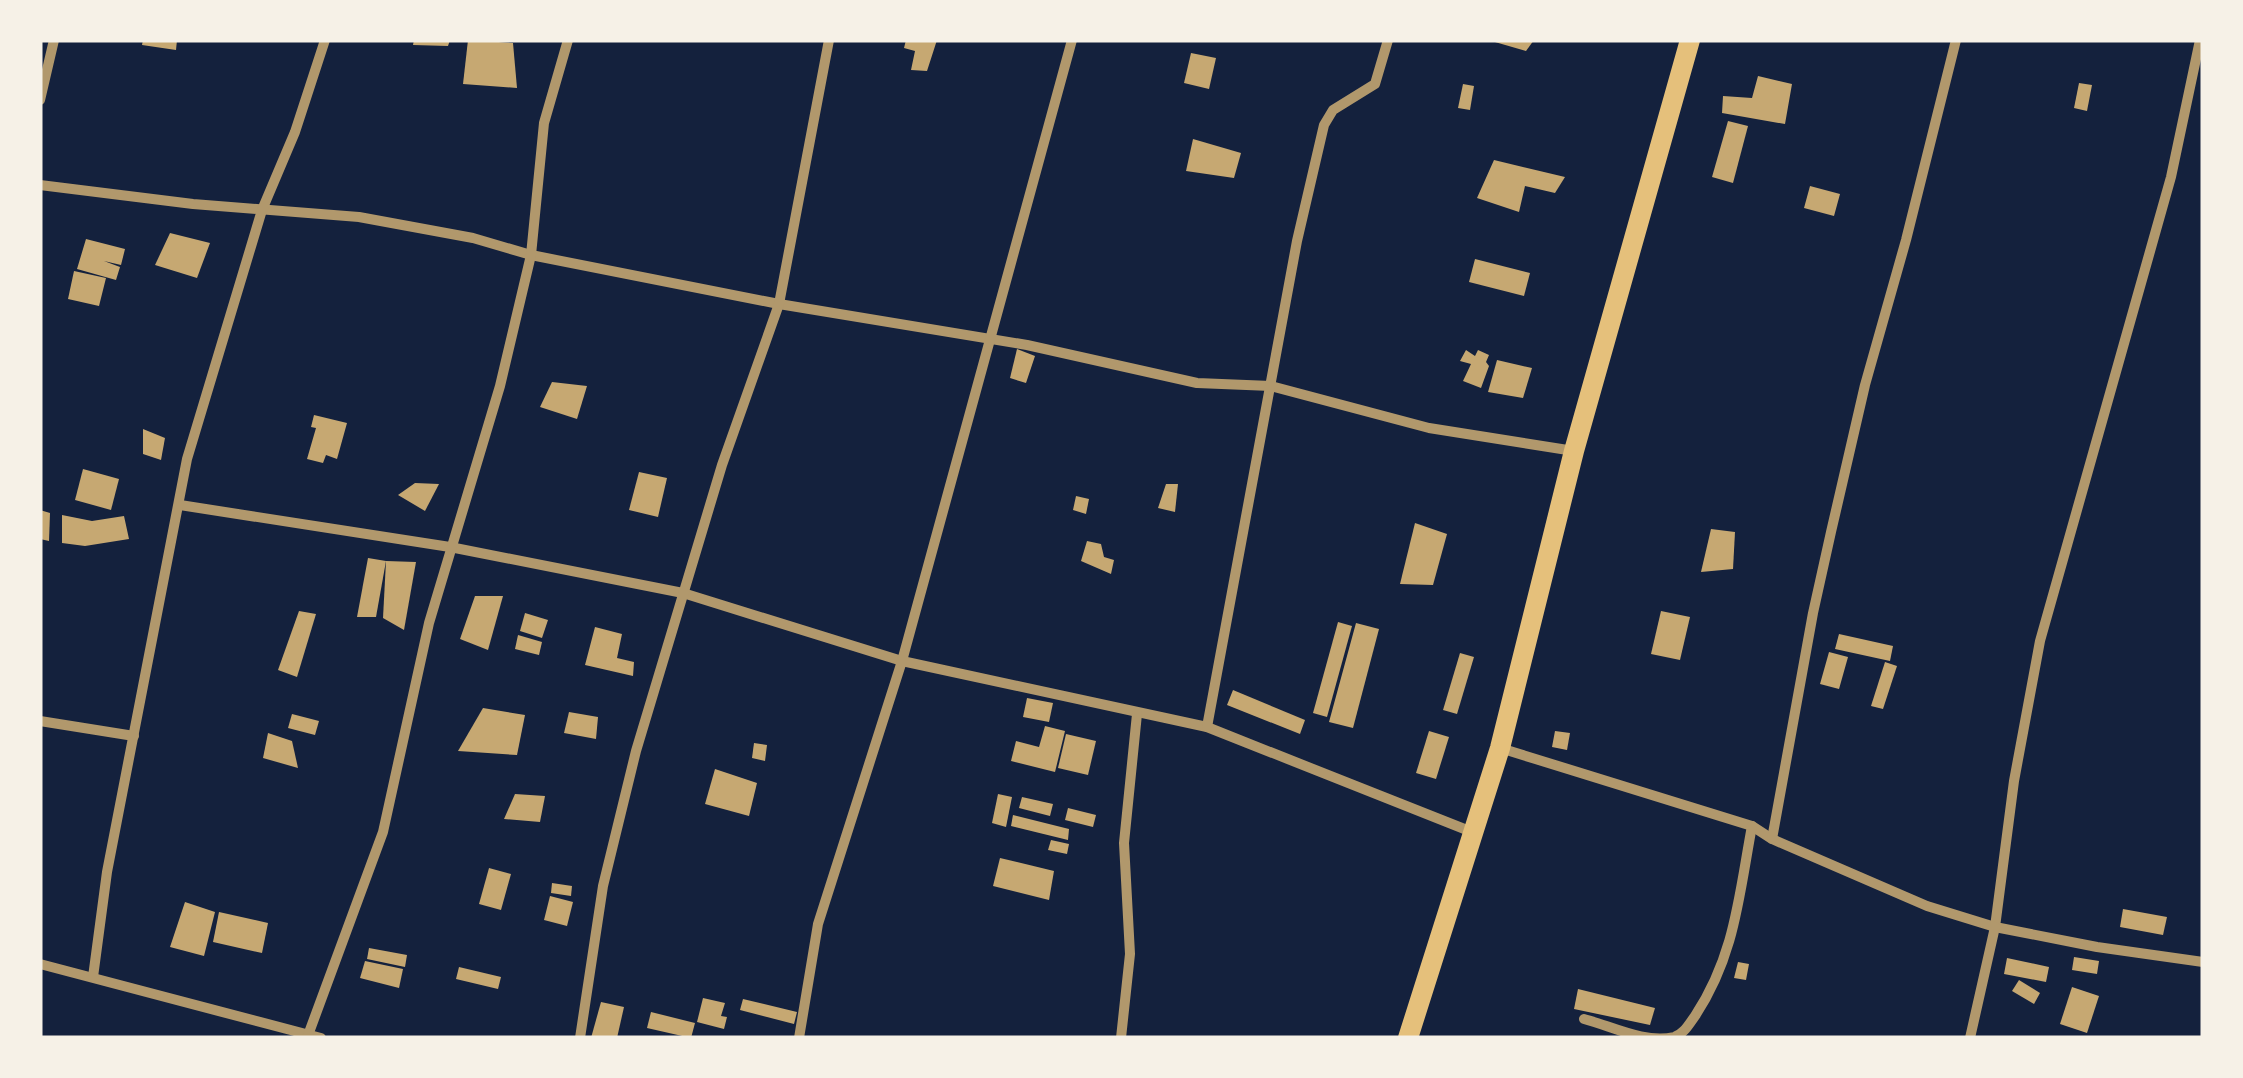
<svg xmlns="http://www.w3.org/2000/svg" width="2243" height="1078" viewBox="0 0 2243 1078" font-family="Arial,sans-serif">
  <rect width="100%" height="100%" fill="#14213d"/>
  <!-- building -->
  <g fill="#c6a872">
    <polygon points="143,40 177,40 176,50 142,45"/>
    <polygon points="414,40 450,40 448,46 413,45"/>
    <polygon points="468,40 513,43 517,88 463,84"/>
    <polygon points="906,40 937,40 927,71 911,70 915,51 904,48"/>
    <polygon points="1488,40 1534,40 1526,51"/>
    <polygon points="1191,53 1216,58 1209,89 1184,83"/>
    <polygon points="1758,76 1792,84 1785,124 1722,113 1723,96 1752,98"/>
    <polygon points="2079,83 2092,85 2087,111 2074,108"/>
    <polygon points="1463,84 1474,86 1470,110 1458,108"/>
    <polygon points="1728,121 1748,126 1733,183 1712,177"/>
    <polygon points="1193,139 1241,153 1234,178 1186,171"/>
    <polygon points="1494,160 1565,177 1555,193 1525,186 1519,212 1477,198"/>
    <polygon points="1810,186 1840,194 1834,216 1804,208"/>
    <polygon points="170,233 210,243 197,278 155,265"/>
    <polygon points="86,239 125,249 121,265 104,261 120,267 116,280 77,269"/>
    <polygon points="1475,259 1530,273 1524,296 1469,282"/>
    <polygon points="74,271 106,278 99,306 68,299"/>
    <polygon points="1017,349 1035,356 1026,383 1010,378"/>
    <polygon points="1466,350 1475,356 1478,350 1489,355 1486,362 1489,366 1481,388 1463,381 1471,364 1460,361"/>
    <polygon points="1497,360 1532,368 1523,398 1488,392"/>
    <polygon points="552,382 587,386 577,419 540,407"/>
    <polygon points="314,415 347,423 337,459 326,455 323,463 307,459 316,428 311,427"/>
    <polygon points="143,429 165,438 161,460 143,454"/>
    <polygon points="83,469 119,479 111,510 75,500"/>
    <polygon points="639,472 667,478 658,517 629,510"/>
    <polygon points="415,483 439,484 425,511 398,495"/>
    <polygon points="1166,484 1178,484 1175,512 1158,508"/>
    <polygon points="1076,496 1089,499 1086,514 1073,510"/>
    <polygon points="40,510 50,513 49,541 40,539"/>
    <polygon points="62,515 92,521 124,516 129,539 85,546 62,543"/>
    <polygon points="1415,523 1447,534 1433,585 1400,584"/>
    <polygon points="1711,529 1735,532 1733,569 1701,572"/>
    <polygon points="1087,541 1101,544 1104,557 1114,560 1111,574 1081,561"/>
    <polygon points="368,558 386,561 376,617 357,617"/>
    <polygon points="386,561 416,562 404,630 383,618"/>
    <polygon points="475,596 503,596 488,650 460,639"/>
    <polygon points="299,611 316,614 297,677 278,670"/>
    <polygon points="1661,611 1690,617 1680,660 1651,654"/>
    <polygon points="525,613 548,620 542,638 520,631"/>
    <polygon points="1338,622 1352,626 1327,717 1313,713"/>
    <polygon points="1356,623 1379,629 1353,728 1329,722"/>
    <polygon points="595,627 622,634 617,658 634,662 633,676 585,665"/>
    <polygon points="1839,634 1893,646 1890,661 1835,649"/>
    <polygon points="518,635 542,642 539,655 515,649"/>
    <polygon points="1829,652 1848,657 1839,689 1820,684"/>
    <polygon points="1460,653 1474,657 1457,714 1443,710"/>
    <polygon points="1885,662 1897,666 1883,709 1871,706"/>
    <polygon points="1233,690 1305,720 1300,734 1227,705"/>
    <polygon points="1027,698 1053,703 1049,722 1023,717"/>
    <polygon points="483,708 525,715 517,755 458,751"/>
    <polygon points="569,712 598,717 596,739 564,733"/>
    <polygon points="292,714 319,721 315,735 288,728"/>
    <polygon points="1045,726 1065,731 1055,772 1011,761 1016,741 1039,747"/>
    <polygon points="1429,731 1449,737 1436,779 1416,773"/>
    <polygon points="1555,731 1570,733 1567,750 1552,747"/>
    <polygon points="268,733 292,741 298,768 263,758"/>
    <polygon points="1066,734 1096,741 1088,775 1058,768"/>
    <polygon points="754,743 767,745 765,761 752,758"/>
    <polygon points="715,769 757,783 749,816 705,804"/>
    <polygon points="515,794 545,796 540,822 504,819"/>
    <polygon points="998,794 1012,797 1006,827 992,823"/>
    <polygon points="1022,797 1053,804 1050,816 1019,808"/>
    <polygon points="1068,808 1096,815 1093,827 1065,820"/>
    <polygon points="1013,815 1069,829 1068,840 1011,826"/>
    <polygon points="1051,840 1069,844 1067,854 1048,850"/>
    <polygon points="1000,858 1054,871 1049,900 993,886"/>
    <polygon points="489,868 511,874 501,910 479,904"/>
    <polygon points="552,883 572,886 571,896 551,893"/>
    <polygon points="550,896 573,902 567,926 544,920"/>
    <polygon points="185,902 215,912 204,956 170,947"/>
    <polygon points="2123,909 2167,917 2163,935 2120,927"/>
    <polygon points="219,912 268,923 262,953 213,942"/>
    <polygon points="369,948 407,955 405,967 367,959"/>
    <polygon points="2074,957 2099,961 2097,974 2072,970"/>
    <polygon points="2007,958 2049,967 2046,982 2004,974"/>
    <polygon points="365,961 403,969 399,988 360,978"/>
    <polygon points="1738,962 1749,964 1746,980 1734,978"/>
    <polygon points="459,967 501,977 498,989 456,979"/>
    <polygon points="2019,980 2040,993 2034,1004 2012,991"/>
    <polygon points="2072,987 2099,996 2087,1033 2060,1024"/>
    <polygon points="1578,989 1655,1008 1650,1025 1574,1009"/>
    <polygon points="703,998 725,1003 721,1016 727,1017 724,1029 697,1022"/>
    <polygon points="743,999 797,1012 794,1024 740,1010"/>
    <polygon points="601,1002 624,1007 617,1038 591,1038"/>
    <polygon points="651,1012 695,1023 691,1038 647,1028"/>
  </g>
  <g fill="none" stroke-linecap="round" stroke-linejoin="round">
    <!-- minor -->
    <g stroke="#b1986c" stroke-width="10">
      <polyline points="2200,40 2171,177 2040,641 2014,781 1995,927 2097,947 2203,962"/>
      <polyline points="40,100 54,40"/>
      <polyline points="40,185 193,204 359,217 473,238 531,255 779,304 1027,345 1197,383 1271,386 1429,428 1574,451"/>
      <polyline points="180,505 450,547 683,593 902,661 1207,727 1472,832"/>
      <polyline points="40,721 134,736"/>
      <polyline points="1207,727 1297,241 1324,125 1333,110 1375,84 1388,40"/>
      <polyline points="1500,748 1752,826 1772,839 1927,906 1995,927 1970,1038"/>
      <polyline points="1772,839 1813,613 1831,532 1865,385 1906,240 1956,40"/>
      <polyline points="40,964 321,1038"/>
      <polyline points="93,977 107,872 187,459 262,210 295,132 325,40"/>
      <path d="M1584,1019C1611,1026 1645,1044 1674,1037C1684,1034 1689,1024 1695,1016C1735,956 1739,895 1752,826"/>
      <polyline points="307,1038 383,832 429,623 500,386 531,255 544,123 568,40"/>
      <polyline points="580,1038 603,886 636,751 722,465 779,304 829,40"/>
      <polyline points="799,1038 818,924 902,661 1072,40"/>
      <polyline points="1121,1038 1130,954 1124,843 1137,714"/>
    </g>
    <!-- trunk -->
    <polyline stroke="#e5c07b" stroke-width="20" points="1408,1038 1500,748 1574,451 1690,40"/>
  </g>
  <!-- border -->
  <rect width="2243" height="1078" fill="none" stroke="#f6f1e7" stroke-width="85"/>
</svg>
